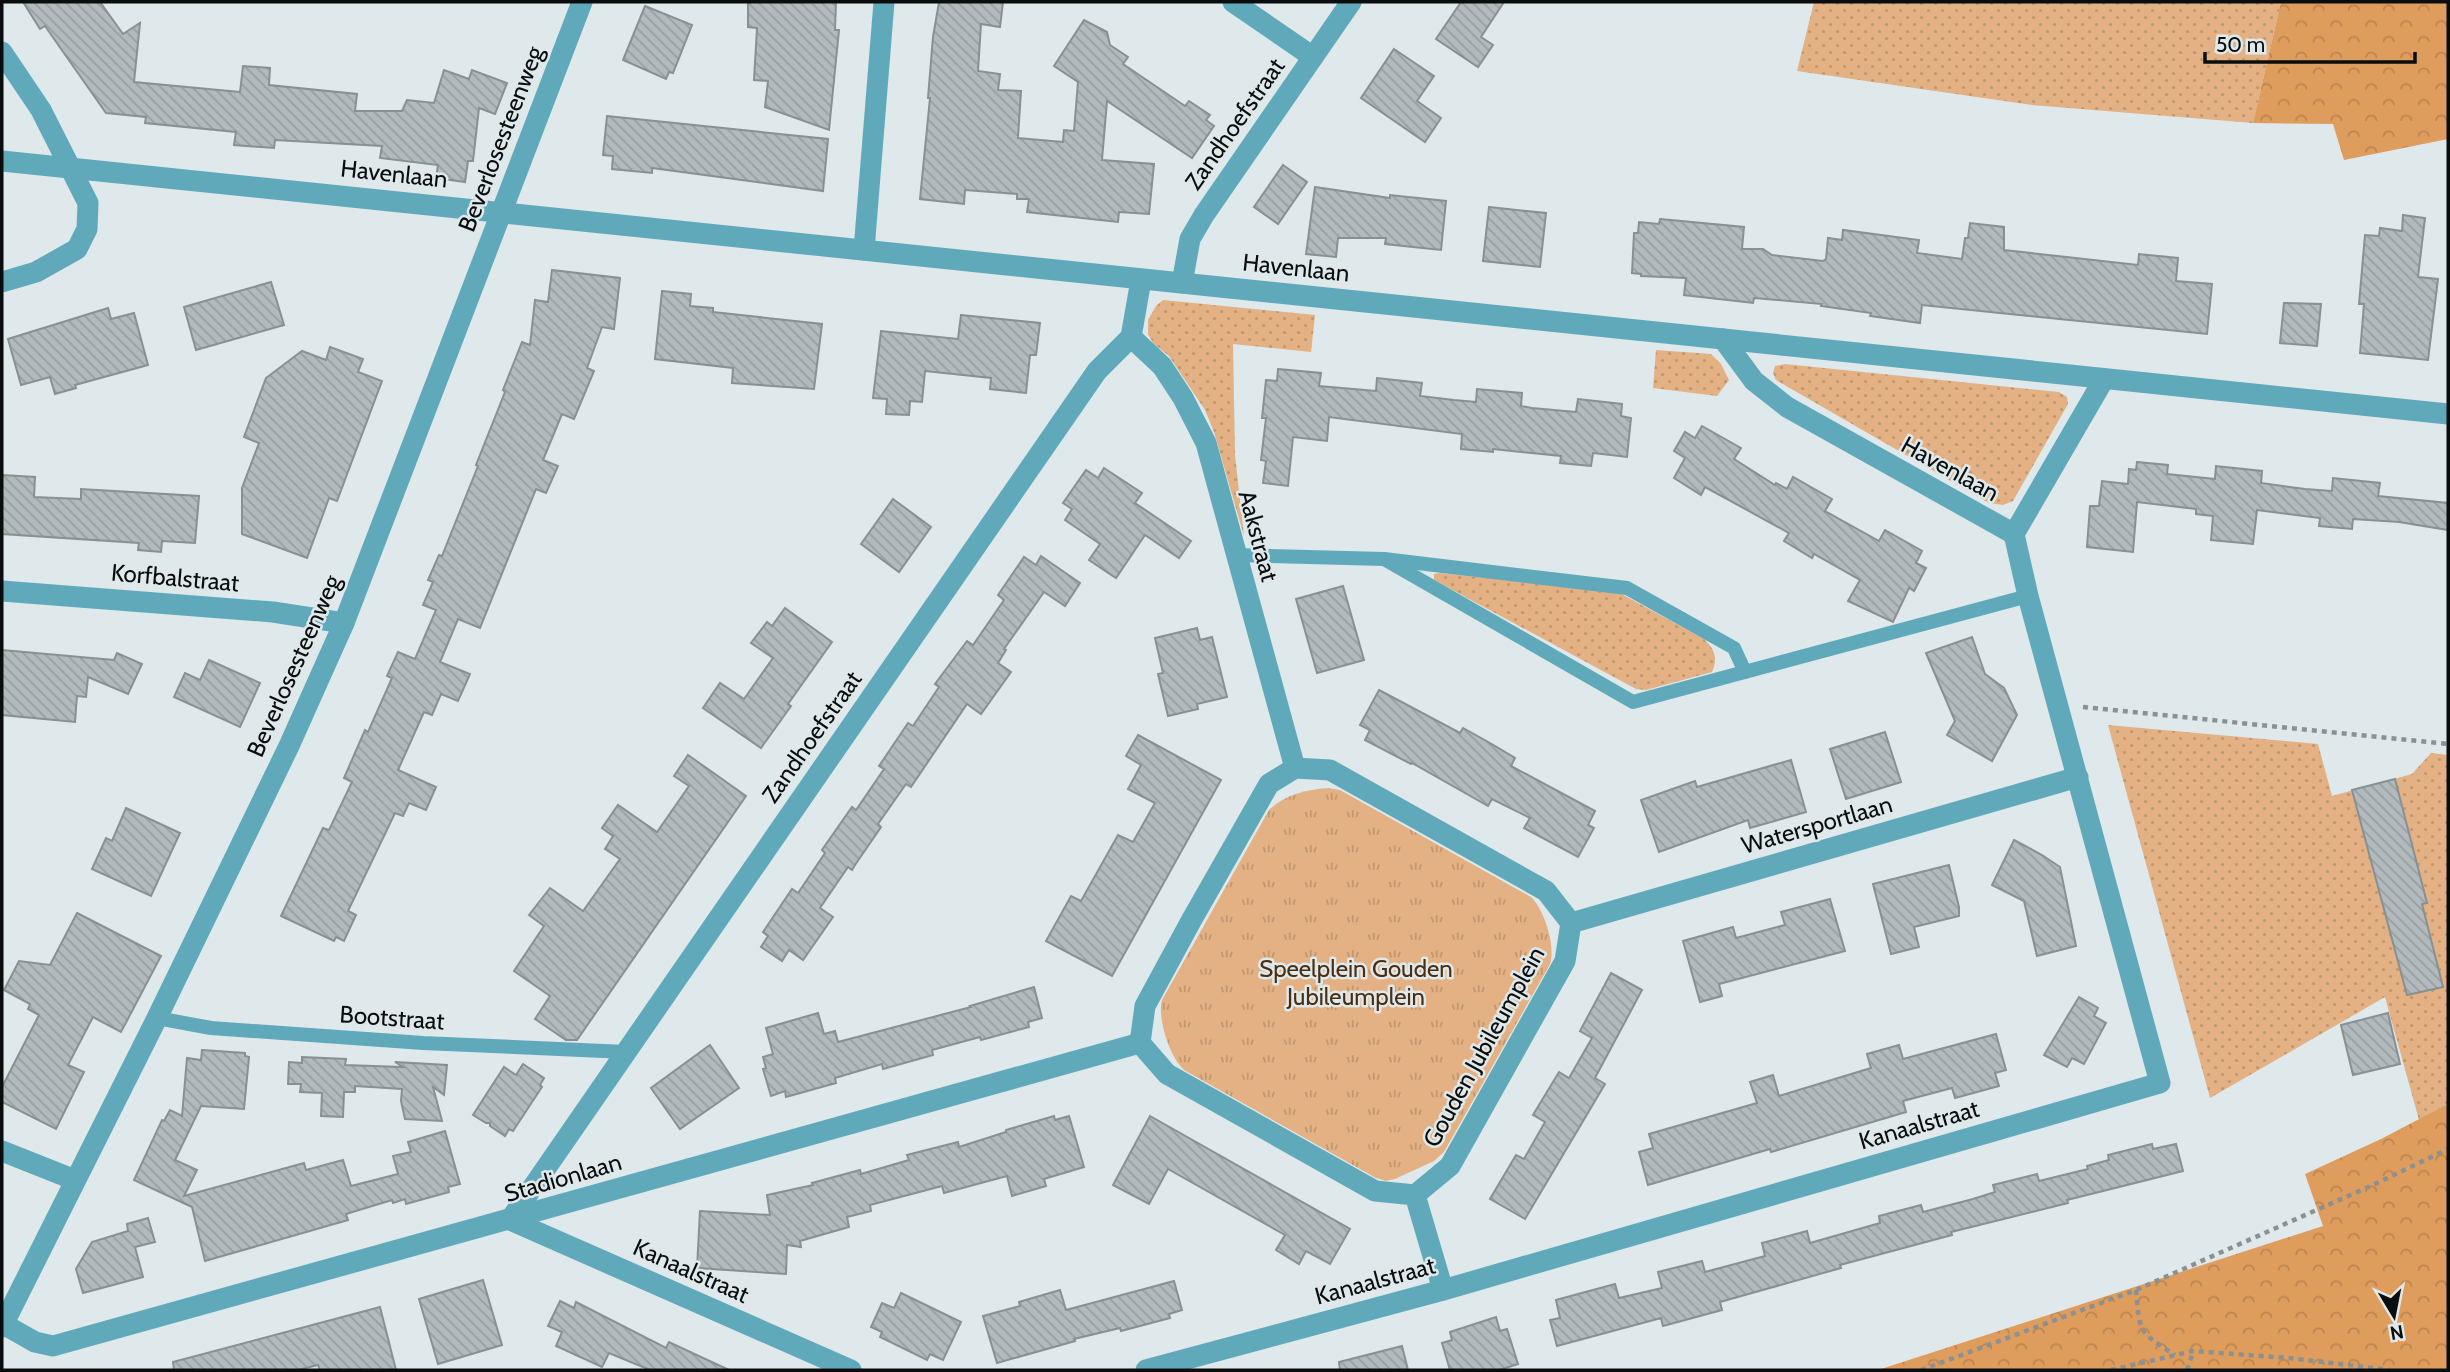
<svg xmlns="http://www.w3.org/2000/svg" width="2450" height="1372" viewBox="0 0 2450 1372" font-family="Cabin,sans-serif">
  <defs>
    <pattern id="grass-dots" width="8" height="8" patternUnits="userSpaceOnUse" patternTransform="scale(1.75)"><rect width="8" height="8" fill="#e3b183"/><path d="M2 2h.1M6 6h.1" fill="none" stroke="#c19770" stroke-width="1.8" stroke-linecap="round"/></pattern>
    <pattern id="forest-crowns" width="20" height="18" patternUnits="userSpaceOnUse" patternTransform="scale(1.75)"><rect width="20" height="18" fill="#de9c5d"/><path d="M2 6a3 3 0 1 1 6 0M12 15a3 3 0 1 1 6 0" fill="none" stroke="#bd8550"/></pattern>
    <pattern id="park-tufts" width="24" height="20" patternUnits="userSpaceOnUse" patternTransform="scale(1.75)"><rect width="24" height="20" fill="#e3b183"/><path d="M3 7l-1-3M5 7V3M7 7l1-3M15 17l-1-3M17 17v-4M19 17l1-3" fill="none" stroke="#c19770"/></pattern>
    <pattern id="building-back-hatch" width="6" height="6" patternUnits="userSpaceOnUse" patternTransform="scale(1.75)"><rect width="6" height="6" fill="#b2babd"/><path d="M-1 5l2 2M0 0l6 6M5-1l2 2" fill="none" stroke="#989fa1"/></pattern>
  </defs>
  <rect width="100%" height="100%" fill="#dfe8ea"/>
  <!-- grass -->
  <g fill="url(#grass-dots)">
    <polygon points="1814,2 2281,2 2253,123 2032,105 1797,71"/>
    <polygon points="1163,300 1315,315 1311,352 1233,344 1235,455 1244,536 1214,432 1205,410 1169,356 1153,343 1148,334 1148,320 1156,306"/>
    <polygon points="1656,350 1711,354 1721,364 1729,380 1717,396 1653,388"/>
    <polygon points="1785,364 2059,392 2067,397 2068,404 2013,501 2003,505 1989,503 1776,380 1773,373 1775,366"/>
    <path d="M1440,573L1618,592L1704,639C1715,650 1718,658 1712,672L1646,690L1636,689L1434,580V574Z"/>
    <polygon points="2108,725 2318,744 2332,796 2412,774 2431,753 2448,755 2448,1104 2419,1120 2385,997 2210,1098"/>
  </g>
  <!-- forest -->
  <g fill="url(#forest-crowns)">
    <polygon points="2281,2 2448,2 2448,139 2344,160 2333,124 2253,123"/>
    <polygon points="2448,1104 2448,1370 1878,1370 2323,1226 2305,1174 2381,1139"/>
  </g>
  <!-- park -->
  <path fill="url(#park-tufts)" d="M1329,788L1340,790L1531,897C1544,909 1556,947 1550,964L1444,1152L1434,1161L1395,1179L1386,1181L1376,1178L1184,1070C1170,1058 1157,1018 1162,1000L1269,810C1284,795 1308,789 1329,788Z"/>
  <!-- building -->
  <g fill="url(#building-back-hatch)" stroke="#879092" stroke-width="2">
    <polygon points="23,2 100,2 123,34 140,23 134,82 240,92 243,66 270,68 269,85 357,94 355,111 402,111 407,100 434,103 444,70 469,79 472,70 507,83 495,114 479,108 473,161 468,161 465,182 436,178 438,165 380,158 382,146 275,140 274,148 234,145 236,132 145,123 146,117 106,113 45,26 40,29"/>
    <polygon points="748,2 836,2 835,30 839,30 829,130 765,107 768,81 754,80 757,28 748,27"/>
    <polygon points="939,2 1003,2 1000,27 981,24 978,71 1000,74 998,90 1021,91 1018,138 1063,142 1064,130 1074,131 1078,82 1054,66 1084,20 1107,32 1110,45 1128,57 1123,64 1185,106 1189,101 1210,115 1206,120 1214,126 1192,158 1107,101 1102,160 1154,164 1149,214 1119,212 1118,222 1027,212 1029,199 1017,199 1017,194 965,190 964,204 920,199 930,98 928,98 933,37"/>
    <polygon points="1461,2 1504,2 1481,37 1493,45 1478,67 1436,39"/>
    <polygon points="645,6 692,25 673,73 669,72 666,79 623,60"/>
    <polygon points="1394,49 1434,76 1417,101 1441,118 1425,142 1361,98"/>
    <polygon points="607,116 828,139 823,191 652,168 652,173 612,169 613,156 603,155"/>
    <polygon points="1283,165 1307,182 1278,224 1254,207"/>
    <polygon points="1315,187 1390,198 1390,195 1446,201 1441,250 1385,244 1386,238 1338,238 1336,257 1306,254"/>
    <polygon points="1489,207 1546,213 1540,267 1483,261"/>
    <polygon points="2403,215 2425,218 2418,277 2438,279 2428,360 2360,353 2364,304 2359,304 2365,235 2379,236 2380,228 2402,231"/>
    <polygon points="1660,219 1744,227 1742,249 1763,249 1772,255 1823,261 1826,259 1828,238 1842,240 1843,230 1919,240 1917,253 1962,259 1965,238 1968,238 1970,223 2004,227 2004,250 2138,265 2139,254 2178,258 2176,281 2212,284 2207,334 1922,305 1920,323 1870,316 1871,313 1821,306 1822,304 1754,298 1753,303 1684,295 1686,278 1641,276 1641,274 1632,273 1634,233 1638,233 1639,222 1659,224"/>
    <polygon points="552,270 620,278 614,329 602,327 587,368 594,371 574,419 562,414 543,460 558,466 546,493 536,489 480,628 458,619 440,662 470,674 458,701 441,694 432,715 424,712 398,770 436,787 426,810 409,803 403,816 395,813 348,911 356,915 344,941 336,937 334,941 281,916 323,828 329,830 352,782 344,778 365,730 368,732 392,678 387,676 398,652 415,659 436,610 423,605 433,582 428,580 439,555 442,556 478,466 476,465 505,392 503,390 522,342 530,345 535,300 548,302"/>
    <polygon points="271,282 284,325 196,350 184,307"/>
    <polygon points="662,291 691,294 690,306 713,308 713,312 822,324 814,389 732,383 733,368 655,359"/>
    <polygon points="2284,303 2321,304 2317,346 2280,343"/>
    <polygon points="108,308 111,319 134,313 148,365 75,385 76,388 55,394 50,377 21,385 8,339"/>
    <polygon points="961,315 1040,323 1036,355 1030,355 1026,393 990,389 991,378 925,371 922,402 910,401 909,415 886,414 887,399 873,398 881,331 958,339"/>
    <polygon points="330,347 363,359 358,372 382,381 337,501 329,498 307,558 242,534 242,488 259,443 244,437 266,378 302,351 326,360"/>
    <polygon points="1278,369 1321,373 1319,386 1376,391 1377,378 1422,383 1420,396 1454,400 1476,402 1477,389 1522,393 1521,406 1532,408 1576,412 1578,399 1622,404 1621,416 1631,418 1627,457 1593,453 1591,466 1560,463 1561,456 1493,449 1493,452 1461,449 1462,434 1329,417 1327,441 1293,437 1288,486 1263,483 1266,461 1261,460 1266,418 1262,418 1266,380 1277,381"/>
    <polygon points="1702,426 1741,448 1734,459 1775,485 1776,483 1787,489 1793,477 1832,499 1825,511 1879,541 1885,530 1922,551 1916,563 1926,568 1914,591 1909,588 1893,622 1848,601 1860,580 1814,554 1812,558 1784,541 1789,533 1705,487 1701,495 1674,478 1685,458 1674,451 1685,432 1695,438"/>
    <polygon points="2137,462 2168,465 2167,474 2215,479 2216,466 2262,471 2261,483 2305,489 2332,491 2333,478 2380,483 2378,496 2448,503 2448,530 2399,522 2353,519 2352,529 2319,526 2320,518 2257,510 2253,544 2211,540 2213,516 2196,514 2196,509 2137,502 2133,552 2087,547 2090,506 2099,506 2102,481 2128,484 2129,469 2136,470"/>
    <polygon points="1104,468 1142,493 1135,503 1191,541 1179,558 1145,535 1116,578 1089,560 1100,544 1065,520 1072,509 1063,503 1086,470 1098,478"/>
    <polygon points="2,475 35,477 34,497 81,499 81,489 199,496 195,543 162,541 161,552 138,550 139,543 2,534"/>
    <polygon points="893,499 931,527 899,572 861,544"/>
    <polygon points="1041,556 1080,583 1065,606 1044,592 1004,649 1006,650 998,663 1011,672 981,714 967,704 911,787 906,784 878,824 881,827 855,865 852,870 848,867 820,908 833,917 803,960 789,950 782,961 761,947 768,936 763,932 792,889 798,893 825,853 822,850 852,807 856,810 884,769 879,766 908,723 913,726 939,687 935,684 967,641 973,645 1004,600 998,595 1024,557 1036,565"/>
    <polygon points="1343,586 1364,660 1317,673 1296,599"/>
    <polygon points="785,608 832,642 788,704 791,706 761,748 703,708 720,683 744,699 773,658 751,643 767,622 772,626"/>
    <polygon points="1197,628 1200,640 1212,637 1227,697 1197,704 1198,709 1168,716 1158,674 1163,673 1155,638"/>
    <polygon points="1972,637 1985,674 2004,688 2017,715 1992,761 1947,735 1955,721 1926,653"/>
    <polygon points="2,650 114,660 117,653 142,664 128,694 88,677 86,697 77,696 75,722 2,715"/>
    <polygon points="209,660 260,683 240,727 174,697 185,673 200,680"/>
    <polygon points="1379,690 1460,733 1463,728 1490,743 1515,758 1511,766 1595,811 1588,825 1594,828 1578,857 1524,828 1530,818 1492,799 1488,806 1412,763 1411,764 1365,740 1370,730 1360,725"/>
    <polygon points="1885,732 1901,782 1846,799 1830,749"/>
    <polygon points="1138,735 1221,780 1112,976 1046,941 1071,896 1081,901 1118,835 1133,842 1155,803 1128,789 1141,765 1126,756"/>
    <polygon points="688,755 746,796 577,1040 566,1040 535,1019 550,996 514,971 544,926 529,915 550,888 583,911 620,859 605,849 613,836 602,828 618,805 657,832 689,786 674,776"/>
    <polygon points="1791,760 1806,812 1750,828 1748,820 1659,852 1641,800 1695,781 1697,787"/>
    <polygon points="2395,779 2427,903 2422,904 2443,987 2407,995 2352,790"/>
    <polygon points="126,808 180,833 151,896 92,869 106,838 112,841"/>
    <polygon points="2014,840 2042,855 2060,867 2076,946 2037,956 2024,901 1992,885"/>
    <polygon points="1949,865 1959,907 1959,916 1914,927 1919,947 1891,954 1873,884"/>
    <polygon points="1830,899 1845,951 1719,984 1722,996 1700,1002 1683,941 1733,927 1736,938 1785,925 1781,912"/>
    <polygon points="77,913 161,956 121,1032 93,1017 68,1065 84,1072 56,1129 2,1102 2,1087 39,1015 28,1009 30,1004 4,990 19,961 50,965"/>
    <polygon points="1611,973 1642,990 1595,1078 1605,1084 1525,1219 1490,1199 1516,1155 1524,1159 1545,1122 1533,1115 1559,1072 1569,1078 1592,1038 1580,1031"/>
    <polygon points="1034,987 1042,1018 1028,1022 1029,1027 981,1040 980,1037 932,1050 933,1055 883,1069 882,1064 835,1078 836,1083 786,1097 785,1091 771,1096 763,1069 766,1068 763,1057 773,1054 766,1028 818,1013 824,1034 835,1031 838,1042 971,1007 970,1006"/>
    <polygon points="2079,997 2098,1008 2094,1016 2106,1023 2084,1064 2072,1058 2067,1067 2044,1055"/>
    <polygon points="2388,1013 2400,1064 2353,1075 2341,1025"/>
    <polygon points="1996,1034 2006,1070 1995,1073 1999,1086 1955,1098 1952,1088 1903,1101 1906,1112 1771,1152 1770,1149 1648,1185 1639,1152 1653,1148 1649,1134 1757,1103 1750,1082 1773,1075 1779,1096 1871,1068 1867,1054 1899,1045 1903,1059"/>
    <polygon points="710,1045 739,1088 680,1129 651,1088"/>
    <polygon points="202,1050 245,1053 245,1056 249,1057 244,1109 201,1106 175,1160 197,1170 184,1196 304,1163 306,1170 343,1160 351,1186 398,1174 393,1156 411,1152 408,1142 445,1131 460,1184 448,1187 449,1192 406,1204 405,1199 393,1203 392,1200 346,1214 348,1220 205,1261 192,1207 134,1180 162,1120 164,1121 170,1110 182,1116 187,1058 201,1060"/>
    <polygon points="302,1057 346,1059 345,1065 403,1067 395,1062 447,1065 444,1095 433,1087 442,1121 405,1119 401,1101 402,1089 355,1086 355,1092 344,1092 343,1117 321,1116 322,1093 300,1092 301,1084 288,1084 289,1062 302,1063"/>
    <polygon points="523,1064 544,1078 540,1085 542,1087 513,1131 509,1129 505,1136 490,1126 490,1123 486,1123 473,1115 504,1067 516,1075"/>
    <polygon points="1054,1116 1055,1120 1069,1116 1084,1167 1044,1179 1046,1186 1012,1196 1007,1176 944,1193 942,1186 870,1205 871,1211 847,1217 849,1227 800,1241 801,1247 787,1245 786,1274 697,1268 700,1211 770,1215 767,1195 813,1185 812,1183 860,1170 861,1174 909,1160 907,1155 958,1142 959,1147 1006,1132 1006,1130"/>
    <polygon points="1150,1116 1350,1229 1330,1264 1306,1251 1299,1264 1276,1250 1285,1235 1168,1169 1149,1204 1113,1185"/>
    <polygon points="2152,1144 2153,1149 2176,1144 2183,1171 2067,1200 2068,1203 1951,1232 1952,1235 1840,1265 1841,1268 1720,1302 1722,1310 1663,1326 1661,1318 1557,1346 1550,1320 1560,1318 1556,1300 1615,1284 1619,1298 1662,1288 1658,1272 1702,1261 1705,1272 1765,1256 1762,1243 1807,1231 1810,1243 1880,1223 1879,1216 1921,1205 1923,1212 1973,1199 1995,1192 1993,1185 2037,1174 2039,1181 2088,1169 2087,1166 2109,1160 2108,1155"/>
    <polygon points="148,1218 155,1242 135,1247 143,1277 83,1293 76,1269 92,1242 128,1231 127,1224"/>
    <polygon points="483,1280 502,1345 438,1364 419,1299"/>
    <polygon points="1174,1281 1182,1310 1169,1314 1170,1318 1121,1331 1120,1328 1074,1339 1075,1341 997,1363 983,1316 1020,1306 1019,1302 1060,1290 1066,1310"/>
    <polygon points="901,1293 961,1322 943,1360 930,1354 927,1360 880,1337 882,1332 871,1327 882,1303 894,1308"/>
    <polygon points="560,1301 574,1308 576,1302 666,1348 669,1342 729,1370 650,1370 609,1353 602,1367 556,1346 562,1332 548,1326"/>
    <polygon points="380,1307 396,1370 320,1370 318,1365 298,1370 174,1370 173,1362"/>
    <polygon points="1496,1317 1500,1331 1507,1329 1518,1364 1499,1370 1450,1370 1442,1343 1452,1340 1450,1332"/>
    <polygon points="1402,1346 1408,1370 1340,1370 1339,1362"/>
  </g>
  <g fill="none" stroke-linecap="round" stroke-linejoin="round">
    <!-- path -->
    <g stroke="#8b9193" stroke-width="4.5" stroke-dasharray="5 5" stroke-linecap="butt">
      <polyline points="2083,707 2448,744"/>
      <path d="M2136,1290C2140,1334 2138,1331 2175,1355"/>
      <polyline points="1921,1370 2136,1290 2373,1185 2448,1149"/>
      <polyline points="2111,1370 2193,1351 2289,1358 2390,1370"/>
      <polyline points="2187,1370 2193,1352"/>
    </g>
    <!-- service -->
    <g stroke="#60a9bb" stroke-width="14">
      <polyline points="1236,555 1384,559 1627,588 1734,648 1745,672"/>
      <polyline points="1384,559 1633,702 2028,596"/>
      <polyline points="157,1018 211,1028 423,1043 626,1052"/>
    </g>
    <!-- minor -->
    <g stroke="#60a9bb" stroke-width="21">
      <polyline points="1233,2 1313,57"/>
      <polyline points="2,52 41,110 88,203 87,229 77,249 36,272 2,282"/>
      <polyline points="2,161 2448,414"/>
      <polyline points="864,250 884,2"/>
      <polyline points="1182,283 1190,239 1204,215 1351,2"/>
      <polyline points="1131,337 1162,366 1183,398 1206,443 1295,768"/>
      <polyline points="1723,339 1754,381 1787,407 2014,534"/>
      <polyline points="2014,534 2104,379"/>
      <polyline points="2,591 273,612 344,623"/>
      <polygon points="1295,768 1330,770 1546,891 1571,923 1565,961 1450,1166 1415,1195 1375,1191 1167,1074 1140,1043 1145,1006 1191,921 1269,784"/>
      <polyline points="1571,923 2078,777"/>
      <polyline points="2,1151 75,1180"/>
      <polyline points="1415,1195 1443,1290"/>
      <polyline points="3,1324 35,1342 53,1346 1140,1043"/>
      <polyline points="851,1370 510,1220 1097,371 1131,337 1141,280"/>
      <polyline points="1146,1370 1443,1290 2160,1083 2028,596 2014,534"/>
    </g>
    <!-- tertiary -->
    <polyline stroke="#60a9bb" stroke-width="21" points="2,1327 157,1018 289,746 344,623 582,2"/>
  </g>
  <g text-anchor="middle" stroke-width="5" stroke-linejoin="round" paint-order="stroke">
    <!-- street labels -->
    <g font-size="24" fill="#0a0d0e" stroke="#dfe8ea">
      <text transform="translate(1235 124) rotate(-55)" y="8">Zandhoefstraat</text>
      <text transform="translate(501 139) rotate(-69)" y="8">Beverlosesteenweg</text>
      <text transform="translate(394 174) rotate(6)" y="8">Havenlaan</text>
      <text transform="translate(1296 268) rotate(6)" y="8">Havenlaan</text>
      <text transform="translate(1950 469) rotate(29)" y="8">Havenlaan</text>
      <text transform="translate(1258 536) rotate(75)" y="8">Aakstraat</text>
      <text transform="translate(175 578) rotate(5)" y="8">Korfbalstraat</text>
      <text transform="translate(294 666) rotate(-66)" y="8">Beverlosesteenweg</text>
      <text transform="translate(812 737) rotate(-55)" y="8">Zandhoefstraat</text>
      <text transform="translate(1817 825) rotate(-16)" y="8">Watersportlaan</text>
      <text transform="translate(392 1018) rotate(4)" y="8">Bootstraat</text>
      <text transform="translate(1484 1047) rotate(-61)" y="8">Gouden Jubileumplein</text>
      <text transform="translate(1919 1125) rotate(-16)" y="8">Kanaalstraat</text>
      <text transform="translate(563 1178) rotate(-16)" y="8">Stadionlaan</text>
      <text transform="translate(691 1271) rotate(24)" y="8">Kanaalstraat</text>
      <text transform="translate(1375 1281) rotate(-15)" y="8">Kanaalstraat</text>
    </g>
    <!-- park labels -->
    <g font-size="24" fill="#492e12" stroke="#dfe8ea">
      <text x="1356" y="977">Speelplein Gouden<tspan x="1356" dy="28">Jubileumplein</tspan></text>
    </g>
  </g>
  <!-- border -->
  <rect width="2450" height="1372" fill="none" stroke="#0a0d0e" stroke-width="7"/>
  <!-- north arrow -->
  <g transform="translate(2394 1316) rotate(170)" stroke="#dfe8ea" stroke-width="5" paint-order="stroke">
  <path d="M0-5L12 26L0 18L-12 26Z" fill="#0a0d0e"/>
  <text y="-10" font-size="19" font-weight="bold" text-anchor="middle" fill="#0a0d0e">N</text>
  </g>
  <!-- scale -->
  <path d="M2205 52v10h210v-10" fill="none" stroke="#0a0d0e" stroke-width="3.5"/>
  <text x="2216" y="52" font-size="21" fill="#0a0d0e" stroke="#dfe8ea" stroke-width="5" paint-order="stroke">50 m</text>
</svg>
